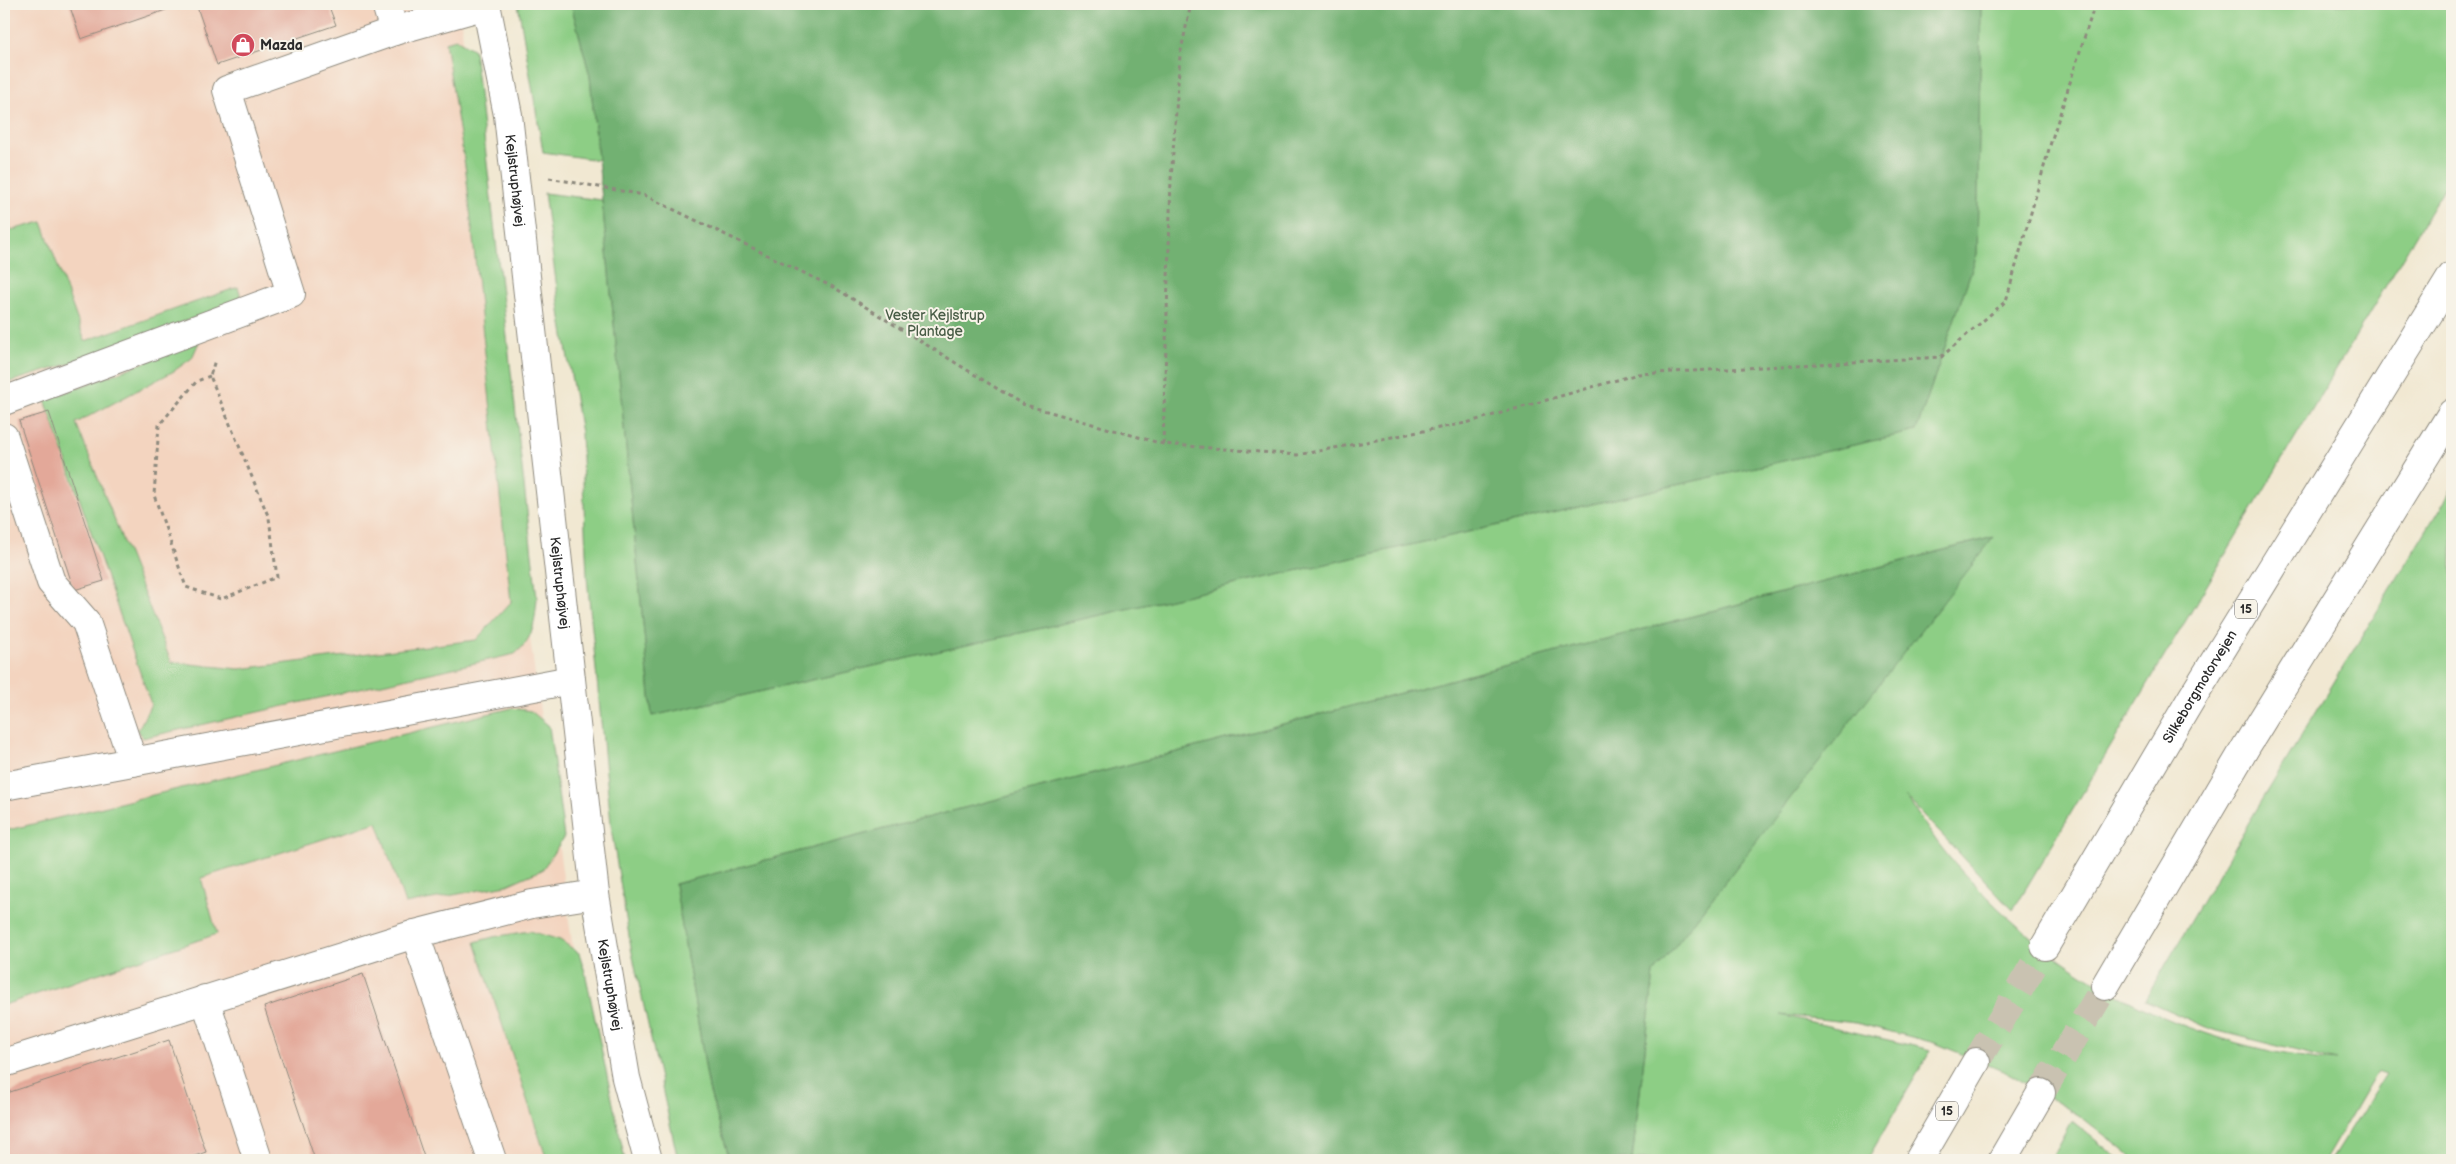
<svg xmlns="http://www.w3.org/2000/svg" width="2456" height="1164" viewBox="0 0 2456 1164" font-family="'Balsamiq Sans',sans-serif">
  <rect width="100%" height="100%" fill="#f7f3e8"/>
  <filter id="ink" filterUnits="userSpaceOnUse"><feTurbulence type="fractalNoise" baseFrequency=".02" numOctaves="2"/><feDisplacementMap in="SourceGraphic" scale="10" xChannelSelector="R" yChannelSelector="G"/><feConvolveMatrix kernelMatrix="1 2 1 2 8 2 1 2 1" color-interpolation-filters="sRGB"/></filter>
  <filter id="wash" filterUnits="userSpaceOnUse"><feTurbulence type="fractalNoise" baseFrequency=".0096" numOctaves="4" result="noise"/><feDisplacementMap in="SourceGraphic" scale="20" xChannelSelector="R" yChannelSelector="G"/><feGaussianBlur stdDeviation="1.12" result="paint"/><feColorMatrix in="noise" values="0 0 0 0 0 0 0 0 0 0 0 0 0 0 0 0 0 1.4 0 .05"/><feComposite in="paint" operator="in"/></filter>
  <g filter="url(#wash)">
    <rect width="100%" height="100%" fill="#f1e8d2"/>
    <!-- built -->
    <polygon fill="#f3d4bf" points="4,4 459,4 530,638 602,1160 4,1160"/>
    <!-- green -->
    <g fill="#8dce85" stroke="#5c7c58">
      <polygon points="518,4 571,4 590,76 598,160 543,152"/>
      <path d="M1981,4H2452V175L2013,910L1905,796C1920,816 1933,838 1949,857C1958,868 1968,878 1978,888C2072,987 2201,1049 2337,1061L2210,1029L2145,1000L2249,822L2452,488V1160H2331L2386,1074L2377,1071L2325,1160H2136L2080,1116L2010,1074L1935,1043L1856,1023L1781,1015L1931,1050L1867,1160H1632L1654,973L1993,537L675,884L709,1089L730,1160H678L631,948L612,834L587,577L581,433L561,318L544,193L602,200L652,716L1916,431L1977,254Z"/>
      <path d="M456,39L474,50L537,598C535,622 534,638 515,654L143,738L138,730L151,704L45,400L199,342L192,358L174,371L76,423L171,662L239,669L476,640L511,602L466,172L445,42Z"/>
      <polygon points="4,208 11,230 42,222 85,341 238,287 242,300 82,360 6,383 4,376"/>
      <polygon points="512,708 531,711 549,726 564,837 542,870 525,877 507,885 405,904 377,822 201,878 217,934 4,1005 4,831"/>
      <polygon points="530,931 560,940 579,953 585,972 625,1160 547,1160 475,942 493,937"/>
      <polygon points="2072,1121 2120,1160 2051,1160"/>
    </g>
    <!-- forest -->
    <g fill="#72b172" stroke="#4e6e4e">
      <polygon points="571,4 1981,4 1977,254 1916,431 652,716 590,76"/>
      <polygon points="1994,537 1654,973 1632,1160 730,1160 709,1089 675,884"/>
    </g>
    <g id="blocks">
      <!-- building -->
      <g fill="#e3a899">
        <polygon points="69,4 183,4 81,39"/>
        <polygon points="196,4 328,4 336,25 217,65"/>
        <polygon points="49,412 104,581 74,590 19,421"/>
        <polygon points="363,974 425,1160 315,1160 264,1007"/>
        <polygon points="169,1040 206,1152 183,1160 4,1160 4,1094"/>
      </g>
    </g>
  </g>
  <g filter="url(#ink)">
    <use href="#blocks" fill-opacity="0" stroke="#8e8a7e" stroke-width="1"/>
    <g fill="none" stroke-linecap="round" stroke-linejoin="round">
      <!-- highway-tunnel -->
      <g stroke="#c9c2b1" stroke-width="28" stroke-dasharray="28 14" stroke-linecap="butt">
        <polyline points="1976,1062 2045,946"/>
        <polyline points="2041,1093 2105,986"/>
      </g>
      <!-- minor casing -->
      <g stroke="#8e8a7e" stroke-width="30">
        <g id="minor">
          <polyline points="386,4 394,31 486,5"/>
          <path id="s1" d="M486,4L508,115L595,894L626,1078L648,1160"/>
          <polyline points="4,401 291,294 227,90 394,31"/>
          <polyline points="4,437 51,582 86,622 133,762"/>
          <polyline points="4,786 571,680"/>
          <polyline points="415,934 492,1160"/>
          <polyline points="205,999 258,1160"/>
          <polyline points="4,1063 415,934 532,904 595,894"/>
        </g>
      </g>
      <!-- highway casing -->
      <g stroke="#8e8a7e" stroke-width="30">
        <g id="highway">
          <path id="s2" d="M2045,946L2190,701L2452,276"/>
          <polyline points="2105,986 2247,745 2452,413"/>
          <polyline points="1919,1160 1976,1062"/>
          <polyline points="2002,1160 2041,1093"/>
        </g>
      </g>
      <!-- path -->
      <g stroke="#8e8a7e" stroke-width="3" stroke-dasharray="4 4" stroke-linecap="butt">
        <polyline points="549,178 644,195 835,288 1022,404 1163,444 1297,455 1466,423 1638,374 1941,357 2006,301 2051,142 2095,4"/>
        <polyline points="210,376 197,381 159,425 154,495 186,587 221,599 277,577 269,518 210,376 215,360"/>
        <polyline points="1163,444 1171,180 1180,55 1191,4"/>
      </g>
      <!-- minor -->
      <use href="#minor" stroke="#fff" stroke-width="28"/>
      <!-- highway -->
      <use href="#highway" stroke="#fff" stroke-width="28"/>
    </g>
  </g>
  <!-- icons -->
  <defs>
    <g id="shop-disc" transform="scale(1.25)"><circle r="9.5" fill="#d1495b" stroke="#f7f3e8"/><path d="M-5-2.5h2.3a2.7 3.5 0 0 1 5.4 0H5L5.5 6h-11ZM-1.5-2.5h3a1.5 2.3 0 0 0-3 0Z" fill="#fff"/></g>
  </defs>
  <g fill-rule="evenodd">
    <use href="#shop-disc" x="243" y="45"/>
  </g>
  <g text-anchor="middle" stroke-width="4" stroke-linejoin="round" paint-order="stroke">
    <!-- shield labels -->
    <g fill="#f7f3e8" stroke="#686764" stroke-width="1">
      <rect x="2235" y="599.5" width="22" height="19" rx="4"/>
      <rect x="1936" y="1101.5" width="22" height="19" rx="4"/>
    </g>
    <g font-size="12" font-weight="bold" fill="#2b2b2b">
      <text x="2246" y="613">15</text>
      <text x="1947" y="1115">15</text>
    </g>
    <!-- poi labels -->
    <g font-size="14" font-weight="bold" fill="#2b2b2b" stroke="#f7f3e8" text-anchor="start">
      <text x="260" y="50">Mazda</text>
    </g>
    <!-- street labels -->
    <g font-size="14" fill="#2b2b2b" stroke="#f7f3e8">
      <text dy="5" stroke="none"><textPath href="#s1" startOffset="179">Kejlstruphøjvej</textPath></text>
      <text dy="5" stroke="none"><textPath href="#s1" startOffset="584">Kejlstruphøjvej</textPath></text>
      <text dy="5" stroke="none"><textPath href="#s2" startOffset="302">Silkeborgmotorvejen</textPath></text>
      <text dy="5" stroke="none"><textPath href="#s1" startOffset="989">Kejlstruphøjvej</textPath></text>
    </g>
    <!-- park labels -->
    <g font-size="14" fill="#485c46" stroke="#f7f3e8">
      <text x="935" y="320">Vester Kejlstrup<tspan x="935" dy="16">Plantage</tspan></text>
    </g>
  </g>
  <!-- margin -->
  <rect width="2456" height="1164" fill="none" stroke="#f7f3e8" stroke-width="20"/>
</svg>
